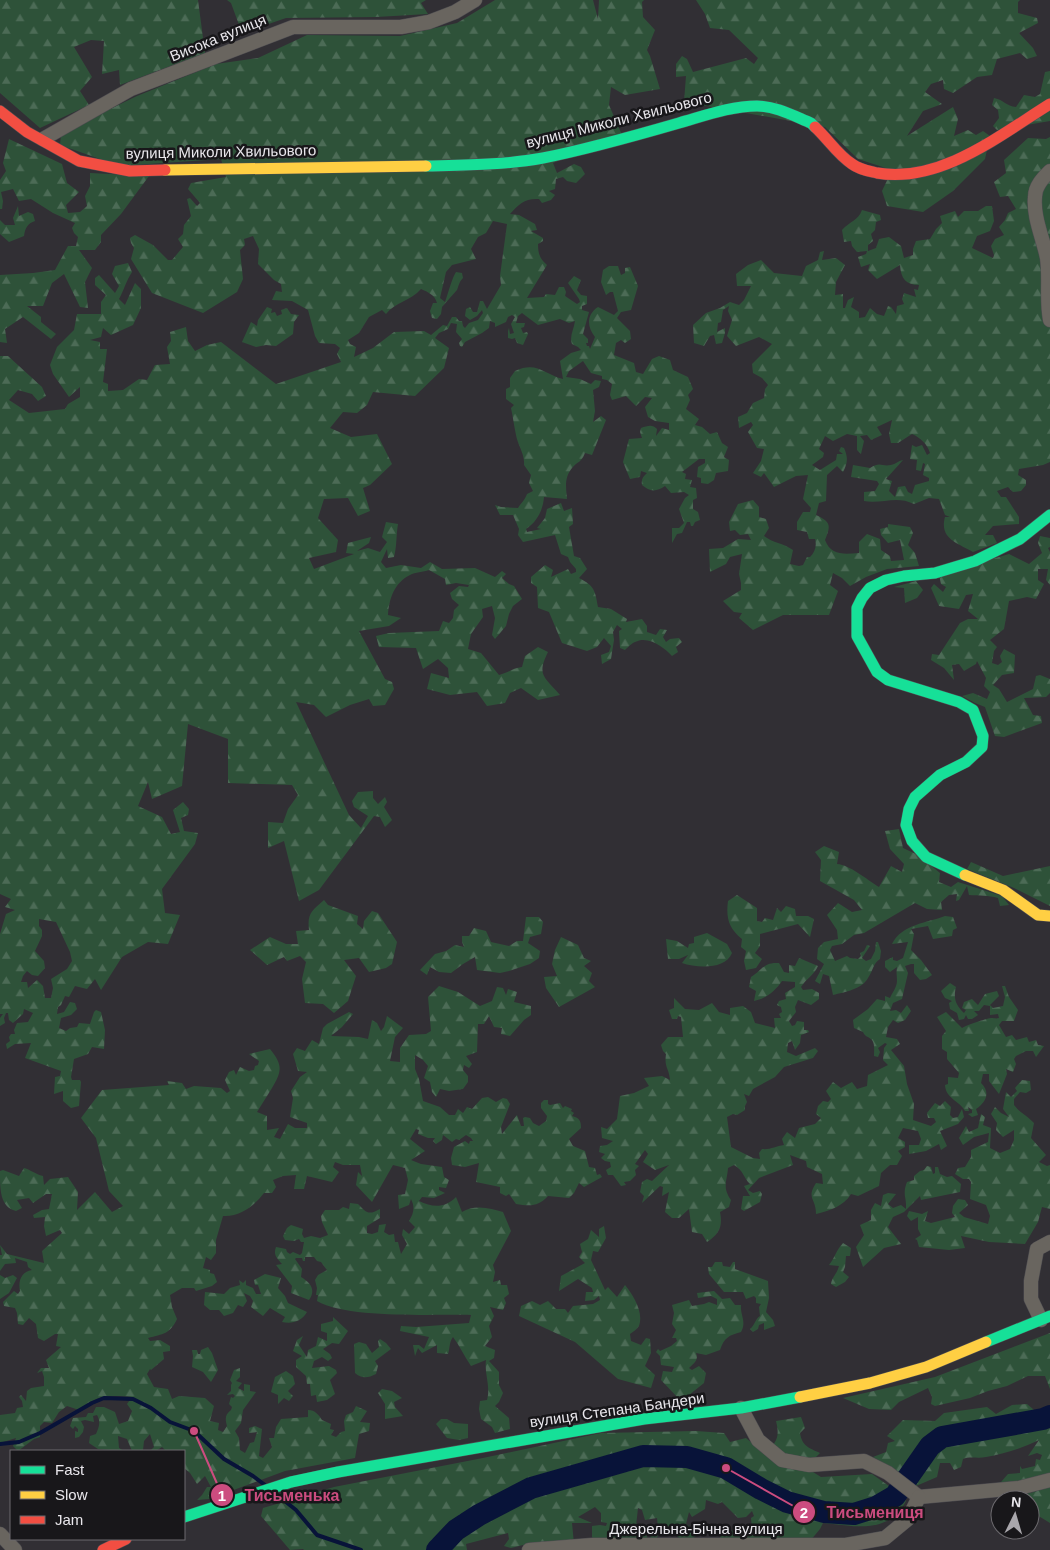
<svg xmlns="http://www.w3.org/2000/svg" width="1050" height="1550" viewBox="0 0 1050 1550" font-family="Arial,sans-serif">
  <defs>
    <pattern id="forest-firs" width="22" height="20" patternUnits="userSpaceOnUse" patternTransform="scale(1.25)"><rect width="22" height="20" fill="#2e5239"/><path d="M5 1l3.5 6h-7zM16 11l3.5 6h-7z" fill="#4c6b56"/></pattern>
  </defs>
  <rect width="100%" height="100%" fill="#312f34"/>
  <!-- forest -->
  <g fill="url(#forest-firs)" fill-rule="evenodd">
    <polygon points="0,0 198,0 205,53 120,85 119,70 102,74 104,41 91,40 74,47 92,77 80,91 89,105 40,128 0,93"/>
    <polygon points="227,0 426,0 421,3 428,14 376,17 286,18 242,33 231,3"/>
    <path d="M495,0H593L598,19L599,0H644L642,2L643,17L655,30L647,50L650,56L660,89L625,95L611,87L609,105L622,135L553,163L557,173L574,164L581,167L585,174L576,183L567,181L563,177L556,179L555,189L549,191L555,195L551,200L542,203L539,199C525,198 519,204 510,214L519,215L535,224L537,230L531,231L543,238V241L538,244C538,254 540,259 547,265L527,298L544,297L546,294L555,295L559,287H564L566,292L565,296L577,304L580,302L579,299L568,283L574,276L581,280L577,290L581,295L587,296V304L582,306V310L589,312L583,334L588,339V343H586L587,346H589L590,349L595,337C587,327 586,315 598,307L614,315L618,311L613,292H610L606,295L601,282L603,270L609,266H618L621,275L625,273V268L630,267L638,286L631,310L621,312L617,318L630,331L631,339L625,343L621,340L616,343L614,355L634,363L636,372L643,374L652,359L659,356L670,360L673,370L688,377L693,389L688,395L690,400L686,409L699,419L695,425L702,427L710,434L717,432L722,443L728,447L724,457L729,460L728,471L716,473L714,480L708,484L701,483V478L697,477L698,467L705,463V459H699L682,472L686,474L685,479L692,480L690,487L696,488L697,498L693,500V509L698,512L700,520L695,522L693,526H691L690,522H687L682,533L677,534L672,543V528H679L684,523L679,509L685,498L689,495L684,492L671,493L665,486C656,492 650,492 642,485C641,479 643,477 647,473L641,471L640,477L630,479L623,462L629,439L642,438L640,432L641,428C648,426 652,424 657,429L656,436L662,428L669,430V423L655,421L648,417L645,407L652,398L645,397L636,406L626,396L612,400L610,395L612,384L607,380L602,379V376L591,373L583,361L569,371L566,377L580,379L591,384L595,380L601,381L599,387L593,390L595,411L593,422L601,416L606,420L592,455L585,453C581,463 578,461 572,468C564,478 566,487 567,499L544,497C543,510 537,522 526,529L527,532L541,529L537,528L545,518L547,509L561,503L564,511L572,508L573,524L569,527L574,556L580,558L587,569L579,578C595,586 595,591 598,607L611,609L627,619L626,622L642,619L647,626V632L656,635L660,629L667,630L663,637L666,642L670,639L679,638L682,642L676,647L678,652L672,656C664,647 648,635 635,642C632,643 628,647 625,650L620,648L619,631L622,629L617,625L613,632L614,640L611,659L602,664L601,655L609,652L611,646L604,638L597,647L587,651L562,643L549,612L538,608L537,587L531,583V577L545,565L553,570L551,577L568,569L571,574L576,572V569L570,562L568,557L561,554L555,535L523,542L518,535L519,529L513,515H500L495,505L501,507L518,508C521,503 525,500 527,494L533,491L529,483L531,475L524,465C525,454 518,446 516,435C514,426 513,417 511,408L514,405L506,399V389L510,387V378L515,371C537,361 543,374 563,379L560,361L571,353L581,350L578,347L572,344C569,337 574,329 575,321L569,323L560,319L538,325L522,313L518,316L516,323H525L524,327L521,328L523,333L527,332L528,334L523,345L517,343L515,338L512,339L508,338V331L509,328L510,334L514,333L511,324L515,317L512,315L508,317L506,322L495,327V323L490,321L489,328L482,333L465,342L462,347L460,346L459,343L462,339L456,332L457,324L451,323L448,329L439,333L435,338L449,348L444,368L415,396L373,392L367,405L357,413L343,412L330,428L351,437L377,434L392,464L370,485L363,488L370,511L358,516L348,498L324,499L318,518L338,540L336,552L309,558L314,569L354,554L346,553L348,543L371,537L369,543L357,551L368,548L380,552L387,542L382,537L386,522L398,524C396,535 397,546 394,557L388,558L387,549L381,562L386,568L401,565L421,568L430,562L442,569L475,568L495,577L502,571L506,574L502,578L509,584L514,586L522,599L513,606L509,614L506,626L495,639L492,635L495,618L492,606L482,609L483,617L471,634L468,649L481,653L499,675C508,673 513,668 522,667L525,656L538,647L548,652C536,676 545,677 560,695L538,700L521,688L510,693L505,703L487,706L477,692L450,695L427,689L431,673L449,678L448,668L438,659L423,669L416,648L379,647L376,636L389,633L439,631L443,621L449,623L453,618L454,610L459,605L452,599L450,593L459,586L468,587L469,585L456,583L446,585L445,579L429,570C423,572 415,572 410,575C394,583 389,599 388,615L401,618L389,626L359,631L385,679L392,682L394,689L385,705L373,706L369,699L350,705L326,717L314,705L296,702L349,815L361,828L368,816L354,807L352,801L358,792L373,791V798L378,804L385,797L387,802L384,807L392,820L385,827L380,817L374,816L319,890L299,901L284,841L268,848V822L283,823L288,809L298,795L292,785L228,783V739L188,724L182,786L152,799L148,782L138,806L162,817L171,834L180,832L173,810L183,802L189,809L188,815L181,818L184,831L198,833L195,844L162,889L165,913L180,915L168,944L148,942L122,957L101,990L95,979L87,989L75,986L69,997L65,996L61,1005L58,1007L57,1014L64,1012L70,1002L75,1003L77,1009L71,1015L61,1018L59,1028L66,1031L70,1028L77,1027L79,1023L90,1024L94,1012L96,1010L101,1012L105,1030L104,1049L92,1047L88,1054L74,1059L71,1077L72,1080H80L81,1082L79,1106L71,1108L63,1101V1091L54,1094L55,1077L60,1076L61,1071L25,1058L31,1043L15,1044L7,1049L6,1044L10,1041L9,1037L11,1034H15L14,1030L17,1023L28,1022L33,1013L24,1009L23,1014L13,1023L9,1020L8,1013H6L4,1018L5,1023L0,1026V1018L3,1014H0V934L6,914L15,910L5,907L11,899L0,894V356H8L42,387L46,396L38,401L32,394L18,390L9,400L29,413L65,409L68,404L80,397V387L69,397L53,374L50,365L57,347L74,330L77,314H101V302L106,295L95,285V278L99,275L115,293L119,286L112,274L115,266L128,263L132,272C126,281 124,290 119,299L125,305L135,283L141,289V308L133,325L111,335L103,328L101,337L90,340L100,342V349H107L103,382L108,384V391L123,390L139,379L147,380L155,365L170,364L167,347L171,341L170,332L186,327L188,341L195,351L207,345L221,342L276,384L341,362L337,354L340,348L335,344L319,343L315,336L308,310L292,301L272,300L276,291L282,292L281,284L274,280L258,264L259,249L253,236L244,239L245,245L240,250L243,279L237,292L203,313L152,293L131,259L134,248L131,243L130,238L135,235L153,245L168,260H172L183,247L178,239L183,234L184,225L191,216L187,199L190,198L197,206L200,203L188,189L191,183L226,177L221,159L120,166L60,145L61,135L69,129L137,96L216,64L258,58L307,35L400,36L457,23ZM493,221L507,224L500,276L501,285L487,309L483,301H480L477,312H473L470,307L466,309L465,316L470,320L477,316L482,310L483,313L478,320L469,323L465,328L463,326L462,321H459L456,317H452L447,326L443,325L431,335L424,331L394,332L373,348L354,357L356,347L350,344L348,340L359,333L369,317L382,310L386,314C395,302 411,301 421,289C428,292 435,295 437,303H433L430,311L432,318L437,319L441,314L442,307C444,305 455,292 457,290C459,285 459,282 463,278L462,273L456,272C452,278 448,294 445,302L440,298L446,272L452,265L476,259L471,249L478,237L486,233ZM39,919L56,922L70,952L72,961L67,969L51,979L53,988L51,998H45L43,986L37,980L28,988L27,982H21L23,976L27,971L32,975L38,976L45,968L44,961L35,951L42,936V930L39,926Z"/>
    <polygon points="696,0 1020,0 1018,2 1018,13 1037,18 1038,23 1019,33 1033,48 1037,56 1027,59 1020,53 997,59 992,75 977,77 953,93 944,89 943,80 931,84 925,92 942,104 923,111 907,136 953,107 958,119 954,136 968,130 976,135 983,131 990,136 985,159 953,191 923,212 887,206 882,191 892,170 858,159 825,127 684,102 686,76 676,77 676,64 682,56 687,59 693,72 746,58 754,64 758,58 729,30 710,28 705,14"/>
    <path d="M1050,71V121L997,130L993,126L999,118L998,110L992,105L994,98C1004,100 1006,106 1016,107L1024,95L1035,97L1040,94L1045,72Z"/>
    <path d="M1050,137V462L1043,465L1019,469L1018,475L1026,480V485L1021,491L1013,492L1008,487L997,491L1001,497H1006L1019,517V524L993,526L985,535H993L997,543L973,552C958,543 939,539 945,517H950L945,515L939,499L929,498L914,504C897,495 882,504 864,501V492L875,491L879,484L877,481L851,477L853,465L870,468C881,461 881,467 891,465C896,464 898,461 903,460L886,479L892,481L889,491L895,497L898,487L905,486L908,492L912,494L915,485L929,481V478L923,475L925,464L923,463L921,471L916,470L917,460L910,459L912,445L916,447L922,445L927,455L930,453C927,444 921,438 912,434L898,443H891L889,434L892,420L877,427L882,435L871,440L867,435L860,436L864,441L861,454L857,450V436L847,434L833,441L825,436L819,449L824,453L823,457L812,465L820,470L836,460L837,454H843L839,451L841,447L844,448C848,457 848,463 843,472L837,466L827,475L826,501L819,503L816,515C831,522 831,525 825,540C831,556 844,554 859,553V542L867,534L880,539L881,550L890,556L891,561L904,560L900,540L888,543L881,535L880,529L888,527V524L910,527L913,533L908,545L915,553L919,566L887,569L866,577L850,586L842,578L833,573L830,585L838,591L829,615H783L753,630L739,618L742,613L734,612L723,601L741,590V583L739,574L742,554L730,557L726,564L710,572L709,549L723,548L738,539L751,540L748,534L740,535L735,530L730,531L729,522L738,504L753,500L759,507V517L766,519L769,528L764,536C773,543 783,543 793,550L790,564L799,566L803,565L807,557H810C815,552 817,546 815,539H809L807,532L797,530V522L803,512H810L811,508L803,499L808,475L796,476L774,487L764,473L761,477L753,473L761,461L764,449L757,448L748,432L753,425L751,422L739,428L738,417L747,413L753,403L764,398L765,389L768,385L762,378L753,373L752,364L772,344L759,337L736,346L727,336L732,320L728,311L729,306L723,310L721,322L718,323L717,332L725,328V333L722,343L716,344L714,335L710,336L704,346L694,343L693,325L706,313L720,308L730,302L739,305L744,300L751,286H737L736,274L748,265L761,260L774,273L802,276L806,266L818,260L820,252L824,251L822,260L836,258L845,265L836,282L835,295L843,294V308H845L848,300L854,297L851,307L859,312V318L865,317L870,308L877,314L884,316L888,306L891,307L896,314L897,306L904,304L902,299L904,293L916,297L914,289L918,290L919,285C906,285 901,279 900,265L877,279L868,270L870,264L861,267L858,257L866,254L867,251L857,252L852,246L851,241L844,242L842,230C850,221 858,221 862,210L880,215L881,220L876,222L875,230L871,234L873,241L868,245V251L876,248L879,239L889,237L901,246L904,258L913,255V249L916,241L930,239L936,229L942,223L940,216L955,211L958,217L964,211H978L986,206H992L994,221L990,231L977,236L972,248L993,258L994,255L991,246L995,239L1004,235L999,227L1005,220L1008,213L1016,209L1008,196L1000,197L994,182L1006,173L1004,160L1028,138L1046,139Z"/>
    <polygon points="9,139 62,164 67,183 79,192 66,205 68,213 80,212 87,206 85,196 90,186 90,173 149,176 121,214 101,235 101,242 95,250 79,250 92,268 85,282 88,308 80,307 64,274 52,283 43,306 27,306 41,317 41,322 56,334 51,339 23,317 5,329 7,343 0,342 0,275 33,273 55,270 68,246 76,246 78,237 74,233 72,228 75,223 53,213 31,199 19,201 13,189 1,192 3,201 2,209 0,209 0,180 6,171 3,163"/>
    <path d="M18,206L19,216L28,212L33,214L35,221C28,223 25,228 24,236L9,242L0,234V220L5,225H15L13,218Z"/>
    <polygon points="267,307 272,309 271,313 275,312 277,316 282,314 281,310 287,308 291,314 299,315 294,322 293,334 276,346 266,345 256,347 242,342 251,322 257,326 258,320"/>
    <polygon points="1040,536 1050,538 1050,547 1048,548 1050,552 1050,585 1046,580 1048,569 1038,569 1038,580 1044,584 1036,599 1027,597 1009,601 1004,629 990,640 997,647 994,651 992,663 998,665 1002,662 1000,656 1004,649 1015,655 1014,673 1002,675 993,685 999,689 1007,702 1033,689 1036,676 1040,675 1050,679 1050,693 1046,697 1024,698 1033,715 1041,716 1042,723 1004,737 995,736 985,707 975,703 962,696 973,693 987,699 990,692 984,686 986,678 977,661 976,664 964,671 959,664 952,665 954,680 944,668 931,660 932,654 939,655 960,623 968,619 978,619 968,611 973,594 966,595 959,609 939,606 931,588 934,584 943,592 946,587 941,584 939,575 1009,554 1029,564 1042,553 1038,543"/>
    <polygon points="916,581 923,590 917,598 905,603 904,588 894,587"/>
    <path d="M899,829L903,848L918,855L940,873L939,882L951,887L958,882L1002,896L1009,905L1000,906L998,898C988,895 980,896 969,895L967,886L959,900L956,901L957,894L949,895L941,902L942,910L927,909L915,903L864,933L854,935L842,944L832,946L830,950L835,961L847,956L850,958L858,959L861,956L860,953L864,951L867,945L870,946L862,958L866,961L871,959L875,951L876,942H878L881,951L880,959C873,963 873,971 868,978C862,989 845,992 833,995L829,976L823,974L820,984L815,981L824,964L817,959L818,948L824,942L838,939L837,930L827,915L838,903L852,912L862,910L854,900L820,881L821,860L815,852L824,846L839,852L837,864C850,865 866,879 879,887L891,866L902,872L904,864L890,849L885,831Z"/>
    <polygon points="971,862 1003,876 1050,866 1050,906 1014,888 967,869"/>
    <path d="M737,895L757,908V921L762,922L765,918L773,920L777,908L781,912L786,906L795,909L796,916H808L814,919L810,937L798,924L760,934V946L755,953L762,959L756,968L746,970L744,961L746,951L741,947L742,939C728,928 726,917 728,901Z"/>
    <path d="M324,900L328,905L358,916L357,924L363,929L364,921L372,911L378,913L397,942L392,964L386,968L369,972L359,958L344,960L356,976L348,1001L334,1013L323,1004L305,1003L302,979L306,962L300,956L287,961L284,957L267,965L250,950L270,937L286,944H298L296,931L309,930C307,913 312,911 324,900Z"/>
    <path d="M945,916L953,917L957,928L953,930L952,936L933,939L928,926L911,929L914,934L911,950L921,960L932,975L926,979L920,980L914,973V964H911L905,966L908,973L902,999L893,1003L890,1011L896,1010L901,1013L907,1005L911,1011L905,1020L898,1023L893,1020L888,1027L886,1037L897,1039L900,1044L891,1050L904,1066L907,1084L914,1104L913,1120L931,1126L936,1122L934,1118H928L927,1113L935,1103L940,1106L945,1101L951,1107L950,1115L953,1118L958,1117L962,1109L964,1117L958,1124L940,1131L947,1146L941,1150L939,1144L926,1151L909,1154V1145H919L921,1139L918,1131L903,1128L898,1138L905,1142V1147L898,1151L902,1156L897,1165H890L881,1173L879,1186L858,1196L851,1194C844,1206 829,1211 816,1214C816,1198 806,1199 816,1183L823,1184L822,1174L807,1167L806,1161L790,1155L793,1165L759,1178L748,1190L753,1193L760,1191L762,1194L760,1202L744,1211L741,1209L743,1196H750L744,1186L750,1184C743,1177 744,1171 734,1165L728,1168C727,1182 722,1187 731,1200L729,1207L720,1212C723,1227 719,1234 707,1242L702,1234L692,1232L689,1209L679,1218H672L665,1212L669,1192L662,1196L663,1187L660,1186L642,1203L644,1196L640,1192L642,1182L647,1179L652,1181L669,1165L655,1170L643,1162L648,1154L645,1150L635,1164L639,1166L635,1170L636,1175L630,1181L624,1182L626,1185L621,1186L613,1175H608L606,1170L611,1167L610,1162L605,1161L601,1158L605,1154L599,1152L600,1146L607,1145L613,1141L602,1138L601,1127L607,1129L617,1119L620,1096L634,1093L649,1086L644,1078L662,1076L670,1080C669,1068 664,1068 666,1054L663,1051L661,1045L668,1037H683L681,1017L678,1016L677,1019H672L669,1010L674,1008V998L685,1009L699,1010L712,1003L719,1012L730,1015V1008L743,1006L751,1012L755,1023L775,1028L774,1018H781L779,1014L782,1012L781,1007L777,1005L779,1001L786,999L785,993L795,987V982L782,981C776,990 766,999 754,1001L756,991L749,987L751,977C763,970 763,962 779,963L784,972L789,973V965L795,966L799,958L818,966C814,975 806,979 801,987L803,990L812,989L819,993V999L811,1005L798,1000L795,1007L796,1012L789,1021L792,1026L795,1025L797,1021L804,1022V1030H808L809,1032L801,1035L800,1043L795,1050L792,1041L788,1043L787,1052L796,1056L815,1048L818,1051L813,1058L784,1067L775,1077L753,1089L749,1096L744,1094L747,1102L745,1106V1110L737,1115L733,1114L727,1117L731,1147L753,1158L760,1159L759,1153L762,1149C770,1150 776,1146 784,1145L782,1139L787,1132L795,1138L799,1128L815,1124L821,1118L816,1114L818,1106L823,1101L828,1102L831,1099L826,1091L833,1082L841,1088L852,1082L857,1089L867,1086L868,1075L888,1065L883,1060L884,1048L887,1044L885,1043L878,1048L880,1052L878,1057L874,1056C874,1051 875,1044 872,1040C868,1036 865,1037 863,1032L854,1028L853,1020L868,1009L877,999L885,1001V996L890,998C892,993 897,987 897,981C897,975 896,973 897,967L890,972L885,967V961L893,957V960L897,961L903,958L908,942L892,944C902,924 927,923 945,916Z"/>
    <polygon points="526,917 539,917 543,922 541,934 530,937 528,943 540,951 539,958 530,964 509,971 500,973 477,970 475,957 463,964 451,973 439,972 430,967 427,975 420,970 435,954 446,951 455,945 464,947 462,942 462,936 469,936 474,928 486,931 491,942 509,946 517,941 523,941"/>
    <path d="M707,933L727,944L732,953C725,970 697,968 682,963L688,955L679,959H668L666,939L677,941L688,948L689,944L694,943V937Z"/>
    <polygon points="561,937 578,945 584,958 591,961 584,966 592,973 589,981 595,987 559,1007 546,988 544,977 557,976 552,964 555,950"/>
    <path d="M950,983L956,987C953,999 956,1005 964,1013L966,1010L962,1008L964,1002L972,999L978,1005L985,994L997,991L999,996L990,1005L993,1008L1003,1006L1005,997L1002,986H1005L1009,997L1018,1010L1014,1021H1002L999,1025L1006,1037L1012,1035L1016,1040L1027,1037L1029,1042L1036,1040L1038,1045L1044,1046L1036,1057L1033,1051H1026L1016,1056L1014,1059L1016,1064L1013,1072L1006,1069L1007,1074L999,1094L989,1081V1074H983L981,1083C991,1093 986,1102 976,1109L978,1115L972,1117L968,1114L972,1113V1110L968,1107L969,1111H965C959,1100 946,1099 945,1085L948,1084V1077L958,1078L959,1073L947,1059V1052L942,1049V1036L946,1031L937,1017L946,1012L962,1028C967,1025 985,1019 991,1018C994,1018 996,1019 999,1018L998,1014L990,1015V1006L984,1005L979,1011H974L978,1015L972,1019H968L966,1015L964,1019L959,1020L957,1013L950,1009L949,1003L952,1001L945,998L941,991Z"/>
    <path d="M439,986L458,992L480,1006L492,1001L497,987L503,988L506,995L508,989L517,992L514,1002L531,1006V1015L524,1020L510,1036L501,1034L502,1028L494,1027L489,1016L484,1024H478L477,1052L466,1056L472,1064L469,1068L464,1065L463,1070L468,1076V1082L463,1089L449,1091L440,1089L436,1097L432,1092L430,1082L424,1078L428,1066L423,1060L415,1055V1069L419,1079L423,1101L440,1107L449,1115H455L458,1109L463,1113L467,1107L472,1109L482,1098L488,1097L496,1102L503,1098L507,1099L510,1104L501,1127L502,1134L517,1115L521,1126H524L523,1118L525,1117L530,1118L533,1123L539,1126L546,1121L547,1116L541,1108V1103L544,1100H548V1104L550,1105L560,1103L563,1108L565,1106L572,1109L571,1111L574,1113L572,1116C579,1118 581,1120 581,1128L569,1139L573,1146L585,1151L589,1167L595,1168L597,1175L600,1174L602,1177L584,1187L579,1183L574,1193L569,1198L548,1196C538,1207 530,1206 516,1204L509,1194L506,1196L500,1193V1187L476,1182L479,1163L465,1167L452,1165L451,1158L454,1147L465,1141L469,1144L470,1141H473L471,1138L466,1135L459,1140L456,1139L452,1142L443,1135L442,1140L436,1144L433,1141L435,1138H428L418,1134L419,1130L416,1129L410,1139L425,1151L411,1160L421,1164L442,1167L444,1177L449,1180L446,1188L439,1187V1190L445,1193L434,1198L422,1197L419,1201C433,1208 445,1208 456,1197L462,1212C474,1204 491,1208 503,1212L511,1231L493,1265L495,1272L493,1282L500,1280L501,1285H507L509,1294L504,1298L506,1303L503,1310L490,1307L494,1316L489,1326L492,1337L485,1346L495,1350L494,1358L489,1361L499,1372V1385L503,1393L499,1402L495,1406L509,1418L510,1429L495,1433L492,1427L481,1419L479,1409L480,1401L487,1400C491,1386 484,1374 486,1360L471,1366C464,1356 460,1346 453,1337C449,1342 450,1348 448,1354L437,1353V1345L422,1353L418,1348L415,1356L413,1345H419L424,1349L429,1337L400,1331L401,1326L416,1327L469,1323L471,1315C433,1314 348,1319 317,1301L318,1295H316L317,1288L315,1280L318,1275L327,1270L321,1262L317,1261L314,1257H305V1261H303L302,1258H296L295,1259L302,1269L301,1277C311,1283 316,1290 309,1300L291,1293L292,1286L276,1265L282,1264C277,1258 273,1255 276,1247L286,1249L287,1252L290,1254L293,1252L300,1255L302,1253L304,1242H301L299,1239L294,1241L285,1240L283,1236L287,1228L291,1225L303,1229L302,1234L304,1238L311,1236L320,1238L328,1235L322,1222L321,1216L325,1210H339L343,1207L349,1209L350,1203L358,1204C366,1212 368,1216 380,1209V1218L367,1226V1233L372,1234L378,1232L379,1225L386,1224L384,1232L389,1235L394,1234L395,1242H398L401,1254L407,1244L402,1235L403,1229L409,1234L415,1227L409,1221C414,1213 415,1207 411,1199L409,1205L399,1209L398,1195L405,1194L408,1180L405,1168L393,1165L372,1202L356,1185L358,1172L362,1176L360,1165H343L335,1162L333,1167L339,1172L332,1182L307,1176L304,1189H294L296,1175L283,1176L273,1180L276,1187L272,1193H264C254,1206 240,1217 223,1216L216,1240V1253L211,1260L206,1257L203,1268L210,1270V1273L214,1274L217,1282L212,1286L196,1291L194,1288H182L170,1295L172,1307L177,1319C170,1334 163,1334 148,1338L150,1341L160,1340L170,1346V1351L163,1352L164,1359L151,1370L150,1369L147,1374L154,1387L168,1389L172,1399L179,1396L205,1398L214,1406L210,1421L219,1423L218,1430L223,1432L227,1426C225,1418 225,1415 231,1410L232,1407L229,1404L231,1397L233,1398L235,1396L233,1394L227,1395L231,1391V1385L232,1383L230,1380L234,1370L240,1368V1377L236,1381L242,1383L238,1388L244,1391V1384L250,1385V1391L256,1392L243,1410L241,1423L235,1431L239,1438L240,1450L245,1453L250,1443L254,1442L257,1432L249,1433V1428L255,1426L262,1429L259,1456L263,1458L272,1447L269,1438H274L276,1427L281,1419L308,1417V1410C315,1410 319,1415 322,1420L331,1424L330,1429L334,1430L331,1435L336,1437L341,1432L345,1431L344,1421L346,1415L353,1412L356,1406L367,1411L360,1422L370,1423L369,1431L359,1434L355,1458L285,1471L209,1499L197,1500L202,1495L207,1487H211L205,1476L197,1484L190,1473L184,1468V1451H166L162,1447L156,1451H150L154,1447L150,1434L144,1441L143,1450L132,1451L127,1439L118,1436L119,1448L124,1451L98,1449L89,1443L90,1436L96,1434C99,1427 101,1422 97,1415L93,1416L94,1422L85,1420L81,1421L84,1427L83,1432L79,1437L75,1438V1431L78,1432V1429L75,1426L73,1429L70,1426L73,1418L86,1417L88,1413H93L96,1407H104L115,1412L119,1424L128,1421L132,1411L127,1404L132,1397C108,1395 97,1395 79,1410L67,1406L59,1412L52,1423L44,1422L40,1426V1437L34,1439L18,1451L13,1446L16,1438L0,1443V1415L15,1413L17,1408L23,1407L22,1401L19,1397L21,1395L26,1401L27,1391L31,1388L44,1386V1377L42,1371L37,1373L41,1368H49L46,1360L61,1347L56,1346L58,1334H55L44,1341L38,1338L36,1324L29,1318L23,1325L18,1324L17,1313L15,1308L4,1306L3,1302L14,1291L18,1294L20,1291C18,1281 21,1272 32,1270L28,1267L27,1262L15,1258L16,1263L5,1264L0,1271V1255H2L0,1245L7,1254L44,1263L42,1251L62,1233L60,1230L46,1236L44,1226L45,1217L34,1218L33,1215L42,1210L49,1209L52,1194H46L33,1203L29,1198L17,1200L22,1208L16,1211C0,1207 0,1190 0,1171L3,1170L19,1176L24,1168C31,1170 35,1174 43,1176L44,1185L50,1179L68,1177L78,1192L77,1210L95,1192L112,1212L123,1206L109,1191L96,1138L81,1118L102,1090L169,1085L167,1081L182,1083L186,1089L194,1086L221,1088L227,1093L230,1091L225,1080L229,1072L234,1070L236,1075L240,1067L249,1071L254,1070L255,1066L258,1065L259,1061L249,1054L270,1049C283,1065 282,1071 272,1088C267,1096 262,1104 257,1112L267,1116V1130L279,1128L274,1137L280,1139L288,1124L295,1128H307V1123L290,1117L293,1098L291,1091L300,1077L307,1072L298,1071L293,1054L297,1048L305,1051L312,1040L319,1044L323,1028L327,1024L349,1012L353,1014L342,1027L331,1036L359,1037L368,1039L372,1020L377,1023L381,1031L384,1027L387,1016L403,1028L395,1037L390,1061L400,1062V1048L409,1035L426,1034L431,1031L428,997Z"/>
    <path d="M1022,1080L1030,1081L1031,1090L1026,1093L1020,1092L1014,1099V1105C1020,1113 1028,1116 1034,1123L1031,1138L1046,1155L1039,1162L1047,1166L1050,1165V1209L1042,1207L1038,1222L1025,1244L989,1242L961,1236L965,1248L949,1250L919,1247L917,1240L915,1239L921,1235L918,1229V1217L911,1221L907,1216L909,1211L922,1214L928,1211L925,1221L931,1223L955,1217L952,1213L953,1206L958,1199L965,1200L968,1205L959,1213L964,1217L988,1224L990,1216L986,1205L970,1199L971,1182L969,1179H963L955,1174L958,1168L965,1167L971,1157V1150L988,1142L989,1133L974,1137L963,1145L959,1138L966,1126L969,1132L978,1128L981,1114L985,1117L983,1125L991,1128L990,1148L1000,1153L1010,1149L1014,1140V1130L1003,1137L996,1130L997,1123L991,1114L995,1107L1001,1113L1009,1117L1003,1109L1006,1092L1011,1097L1017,1091L1015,1088Z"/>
    <path d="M927,1166L931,1167L933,1174L935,1173V1167H938L940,1174L947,1177L952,1176L961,1184L960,1192L921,1200L920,1196L904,1212L893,1217L888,1227L901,1244L884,1248L863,1267L856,1247L864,1235L860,1225L871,1220V1210L875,1203L881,1206L883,1195L888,1193L896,1194L888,1204L893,1208L901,1205L906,1209C907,1197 902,1195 907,1182L914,1180V1176L920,1171L924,1170Z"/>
    <path d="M604,1226L606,1238L598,1252L593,1251L591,1260L605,1290L608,1287L617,1297L625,1285C633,1295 644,1312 639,1326C637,1329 633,1332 630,1334L631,1341L641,1345L646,1338L650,1339L651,1353L645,1366L655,1375L651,1388L618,1379L575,1342L519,1316L521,1306L532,1301L540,1305L548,1301L556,1309H565L568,1313L573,1306L593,1304L600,1300L599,1296L594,1300L585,1301L586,1292H593L592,1288L578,1279L559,1291L561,1276L585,1263L579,1257L582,1252L580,1244L588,1239L591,1230L599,1237V1229Z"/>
    <path d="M843,1243L851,1248L850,1256H846L845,1267L843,1272L849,1277L845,1282L836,1287L831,1284C832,1277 837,1274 839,1266L829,1265C835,1258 836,1250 843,1243Z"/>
    <path d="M715,1262H722L723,1266L730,1267L733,1262H735V1269L768,1281L769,1298L766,1312L773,1320L775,1326L764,1330V1323L759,1325L758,1329L753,1332L750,1329C755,1325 755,1319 760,1316L759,1307L761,1304L756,1303V1298L754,1296L746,1299L743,1292H724L709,1274L708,1267H712Z"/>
    <path d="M265,1274L281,1278L278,1288L285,1296L288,1303L307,1312C301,1322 292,1324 282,1322L285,1317L270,1308L263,1316L251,1307L253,1301L250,1296L244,1293L247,1301L243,1307L238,1305L233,1313L224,1316L219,1310H210L204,1305L205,1292L224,1294L230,1288L240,1285L239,1280L243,1283L246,1280V1285L253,1288L256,1294H261L258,1285H255L254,1280Z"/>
    <polygon points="0,1275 5,1278 13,1275 17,1278 9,1293 0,1299"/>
    <path d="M714,1291L722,1299L730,1298L735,1305H741C740,1315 747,1322 741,1332C729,1335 724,1338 720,1350L706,1355L696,1353C699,1360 694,1363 689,1368L692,1370L699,1366L706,1373L704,1383L689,1395L679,1399L661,1380L663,1371L672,1372L674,1367L661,1365L660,1356L656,1352L658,1349L660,1351L671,1346L677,1341L676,1338H672L676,1330L672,1324L674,1313L672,1305L689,1300L692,1306L704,1304L709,1302L717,1305V1299L711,1296L698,1298L697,1293Z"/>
    <polygon points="333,1317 348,1331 339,1344 332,1343 323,1349 330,1354 332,1358 328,1361 322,1357 314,1361 312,1368 329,1366 336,1370 337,1373 330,1380 335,1394 327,1400 317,1402 316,1395 311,1396 310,1384 307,1384 306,1376 296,1367 296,1360 302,1356 293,1351 297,1340 303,1336 299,1345 307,1357 308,1350 316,1346 318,1337 327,1341 327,1333 321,1331 321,1324 333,1321"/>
    <polygon points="1050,1333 1050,1389 1045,1376 1028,1376 1007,1386 988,1391 970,1398 935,1406 931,1404 932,1397 928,1388 899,1402 891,1410 869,1409 843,1398 935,1377"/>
    <path d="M380,1339L386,1343L391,1349L375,1361L378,1366L376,1374C368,1378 362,1379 355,1373L354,1344L359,1342L366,1344L372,1353L379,1347L378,1341Z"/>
    <polygon points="208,1347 212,1353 218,1370 211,1382 203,1372 192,1367 193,1356 192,1350 197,1350 198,1354 200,1354 201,1350"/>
    <polygon points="286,1371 293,1376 295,1384 288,1391 293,1396 289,1401 284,1398 278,1404 278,1395 271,1392 275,1377"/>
    <polygon points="382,1389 392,1391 402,1398 394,1402 395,1407 403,1416 385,1419 385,1404 378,1393"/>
    <path d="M1027,1404L1040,1415L1050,1412V1477L1003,1487L1001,1482L1008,1474L1020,1473V1466L1022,1469L1035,1466L1036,1459L1040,1460L1042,1455L1037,1453L1028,1456L1039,1440C1023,1448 1004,1454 986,1457C978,1459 970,1456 963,1459L961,1467L954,1470L950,1463H940L937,1477L916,1486L889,1466L873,1457L886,1452L888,1443L895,1441L887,1436L903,1420L935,1421L944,1413L987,1407L996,1414L1012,1405Z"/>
    <path d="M801,1417L805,1428L800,1433C802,1446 809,1448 820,1453L816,1457L810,1459L808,1469L821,1477L872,1474L903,1496L906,1501C888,1535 855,1526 823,1523L820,1529L810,1541L723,1539L720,1538L721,1533L724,1530L728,1532L734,1530H752L751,1518L754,1516L752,1511L746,1517L738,1518L722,1502L718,1504L706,1500L705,1509L692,1517L689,1512L686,1524L693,1529L696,1536C686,1545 677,1539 672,1529L670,1533L668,1531L670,1526L661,1527L656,1540L651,1539L648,1528L658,1529L657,1518L645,1520L642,1510L638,1508L636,1526L643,1528L648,1539L596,1544L592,1537V1526L600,1525L606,1526L607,1523L601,1522V1513L595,1507L578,1517L592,1523H572L574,1544L523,1545L511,1548L504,1546L509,1539L508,1533L466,1544L467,1550H304L303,1549L290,1550L261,1516L263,1508L334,1487L483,1458L601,1433L696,1431L724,1433L730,1442L746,1438L765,1454C777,1442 780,1437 776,1421Z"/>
    <polygon points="441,1419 447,1419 454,1423 468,1424 468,1438 459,1440 447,1438 436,1424"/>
    <polygon points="1041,1485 1050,1487 1050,1523 1037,1515 1030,1508 1033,1504 1030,1504 1030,1500 1015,1500 1019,1496 1037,1491 1038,1487"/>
  </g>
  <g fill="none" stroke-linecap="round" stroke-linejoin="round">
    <!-- stream -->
    <g stroke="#081339" stroke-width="4">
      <polyline points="0,1444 19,1442 40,1433 92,1403 104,1398 133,1399 151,1408 170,1422 194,1431 224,1459 253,1476 265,1485"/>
      <polyline points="276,1494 296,1510 317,1535 361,1550"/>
    </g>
    <!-- river -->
    <polyline stroke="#081339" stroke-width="22" points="437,1550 456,1530 479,1515 531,1488 643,1456 687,1457 726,1468 761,1489 787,1502 824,1512 854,1514 876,1507 895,1496 930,1446 942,1437 1043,1419 1050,1416"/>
    <!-- street casing -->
    <g stroke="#4e4d51" stroke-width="15">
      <g id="street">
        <polyline points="43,139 131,89 293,27 401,27 429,22 455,12 475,0"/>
        <path d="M1050,171C1043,178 1035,186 1035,197C1033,217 1043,238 1047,258C1050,278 1046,299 1050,320"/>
        <polyline points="1041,1320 1031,1299 1031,1281 1037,1249 1050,1242"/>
        <polyline points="741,1408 758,1440 782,1460 809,1465 864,1461 888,1473 919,1497"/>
        <polyline points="919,1497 1019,1488 1050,1480"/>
        <polyline points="0,1534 15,1550"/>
        <polyline points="529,1550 592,1545 846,1545 885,1538 908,1519 919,1497"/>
      </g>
    </g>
    <!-- fast casing -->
    <g stroke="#4e4d51" stroke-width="12">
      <g id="fast">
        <path d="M426,166C465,165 505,165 543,158C589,149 634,136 679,123C704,116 731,106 757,106C776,106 794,116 811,123L815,127"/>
        <polyline points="965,875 926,857 912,841 906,825 909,809 915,797 940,775 966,762 982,747 983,736 973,710 959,702 888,680 877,672 857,636 857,608 862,598 870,588 886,580 904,576 935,573 975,561 1020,539 1050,515"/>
        <polyline points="986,1342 1050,1316"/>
        <polyline points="184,1517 291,1482 338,1472 644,1419 741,1408 800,1397"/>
      </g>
    </g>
    <!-- slow casing -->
    <g stroke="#4e4d51" stroke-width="12">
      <g id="slow">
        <polyline points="165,170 426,166"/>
        <polyline points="965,875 1003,890 1038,915 1050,916"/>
        <polyline points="800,1397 870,1383 926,1367 986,1342"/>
      </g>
    </g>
    <!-- jam casing -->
    <g stroke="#4e4d51" stroke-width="12">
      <g id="jam">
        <polyline points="0,111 27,132 79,161 130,171 165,170"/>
        <path d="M815,127C828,139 838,155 852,164C860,170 869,171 877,173C940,184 1000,135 1050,104"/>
        <polyline points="103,1550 126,1539"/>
      </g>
    </g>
    <!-- street -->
    <use href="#street" stroke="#69655f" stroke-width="14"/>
    <!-- fast -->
    <use href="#fast" stroke="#16e098" stroke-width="11"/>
    <!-- slow -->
    <use href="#slow" stroke="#ffcf43" stroke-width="11"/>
    <!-- jam -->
    <use href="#jam" stroke="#f24e42" stroke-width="11"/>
  </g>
  <g text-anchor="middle" stroke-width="5" stroke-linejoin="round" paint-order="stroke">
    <!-- street labels -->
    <g font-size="15" fill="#e9e7ec" stroke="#18171a">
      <text transform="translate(218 38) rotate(-22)" y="5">Висока вулиця</text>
      <text transform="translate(619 120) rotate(-14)" y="5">вулиця Миколи Хвильового</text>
      <text transform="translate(221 152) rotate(-1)" y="5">вулиця Миколи Хвильового</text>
      <text transform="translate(617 1410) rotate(-8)" y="5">вулиця Степана Бандери</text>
      <text x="696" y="1534">Джерельна-Бічна вулиця</text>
    </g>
  </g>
  <!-- callouts -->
  <path fill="none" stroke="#cc4c7f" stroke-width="2" d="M194 1431L222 1495M726 1468L804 1512"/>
  <g fill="#cc4c7f" stroke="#18171a" stroke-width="2">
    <circle cx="194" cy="1431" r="5"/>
    <circle cx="726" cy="1468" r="5"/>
    <circle cx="222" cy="1495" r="12"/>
    <circle cx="804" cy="1512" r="12"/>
  </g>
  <g font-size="15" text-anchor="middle" font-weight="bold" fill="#fff">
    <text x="222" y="1501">1</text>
    <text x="804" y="1518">2</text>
  </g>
  <g font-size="16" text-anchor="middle" font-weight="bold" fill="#cc4c7f" stroke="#18171a" stroke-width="5" stroke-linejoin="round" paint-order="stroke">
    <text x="292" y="1501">Тисьменька</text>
    <text x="875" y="1518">Тисьмениця</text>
  </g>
  <!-- legend -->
  <rect x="10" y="1450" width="175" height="90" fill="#18171a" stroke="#6c6a6e"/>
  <rect x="20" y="1466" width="25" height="8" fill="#16e098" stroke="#6c6a6e"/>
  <text x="55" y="1475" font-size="15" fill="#e9e7ec">Fast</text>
  <rect x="20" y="1491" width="25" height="8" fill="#ffcf43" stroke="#6c6a6e"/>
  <text x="55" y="1500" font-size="15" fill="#e9e7ec">Slow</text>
  <rect x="20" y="1516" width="25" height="8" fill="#f24e42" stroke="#6c6a6e"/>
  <text x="55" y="1525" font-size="15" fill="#e9e7ec">Jam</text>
  <!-- north arrow -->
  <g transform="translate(1015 1515) rotate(5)"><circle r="24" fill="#18171a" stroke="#6c6a6e"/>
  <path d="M0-4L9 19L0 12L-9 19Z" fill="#a9a7ac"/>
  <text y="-8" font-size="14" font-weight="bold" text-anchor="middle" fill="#e9e7ec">N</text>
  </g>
</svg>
